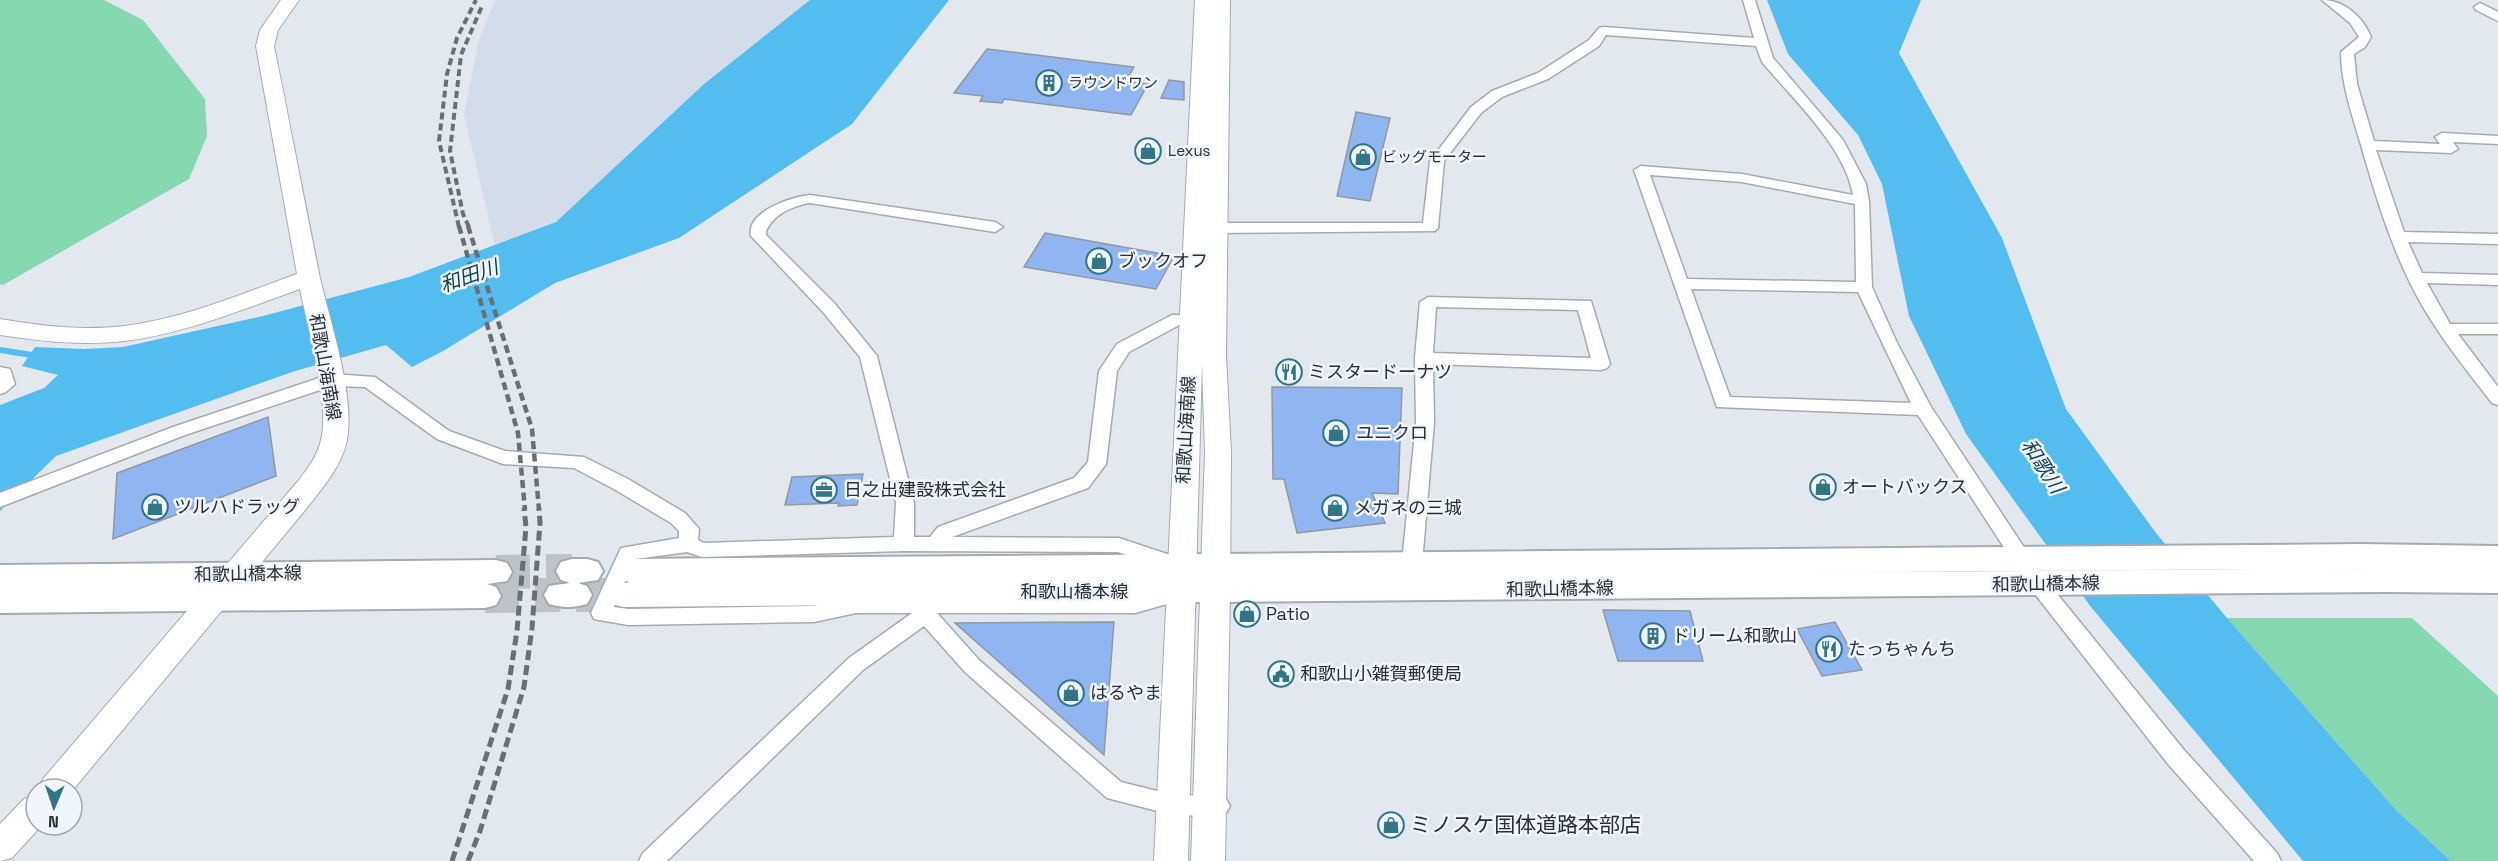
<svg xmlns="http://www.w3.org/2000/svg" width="2498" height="861" viewBox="0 0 2498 861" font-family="'Space Grotesk','Noto Sans JP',sans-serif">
  <rect width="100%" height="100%" fill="#e3e8ef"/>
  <!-- built -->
  <polygon fill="#d4dcea" points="495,0 810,0 704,84 556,222 495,246 464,114 479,39"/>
  <!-- green -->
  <g fill="#86d8b1">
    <polygon points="0,0 104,0 143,20 205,99 207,136 189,179 3,285 0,284"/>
    <polygon points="2227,618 2412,618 2498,696 2498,861 2451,861 2396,810"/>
  </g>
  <!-- water -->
  <g fill="#54bdef">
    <polygon points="810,0 949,0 852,124 679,238 555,283 443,351 412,367 386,345 292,372 56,456 0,511 0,405 44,388 58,375 22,366 35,347 84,349 123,347 263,316 409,277 556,222 704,84"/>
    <polygon points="1767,0 1921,0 1899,53 2002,238 2066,409 2156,533 2227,618 2396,810 2451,861 2303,861 2091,607 1966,434 1909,316 1882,184 1858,135 1788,54"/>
  </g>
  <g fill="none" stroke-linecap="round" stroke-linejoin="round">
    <!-- stream -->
    <polyline stroke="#54bdef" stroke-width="6" points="0,350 38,356"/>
  </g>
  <!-- building -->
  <g fill="#90b6f2" stroke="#93979e" stroke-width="1.5">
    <polygon points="987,49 1134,67 1126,81 1148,84 1131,115 1004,99 1002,103 980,101 983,96 954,93"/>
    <polygon points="1169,80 1184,82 1184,100 1161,98"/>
    <polygon points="1356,112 1390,118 1370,201 1337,196"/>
    <polygon points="1045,233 1174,256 1156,289 1024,267"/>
    <polygon points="1272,387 1402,388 1398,494 1372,493 1385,523 1297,533 1284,479 1273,479"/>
    <polygon points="268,417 276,476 113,539 117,473"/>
    <polygon points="863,474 857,505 838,506 839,503 785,505 792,477"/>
    <polygon points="1603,610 1690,611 1703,661 1618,661"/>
    <polygon points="1114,622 1104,755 955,623"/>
    <polygon points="1835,622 1862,670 1822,676 1797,629"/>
  </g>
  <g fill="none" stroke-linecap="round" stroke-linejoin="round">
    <!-- primary-tunnel -->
    <g stroke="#bec3c9" stroke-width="34" stroke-dasharray="34 16" stroke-linecap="butt">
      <polyline points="496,572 572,571"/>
      <polyline points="576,595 623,595"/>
      <polyline points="485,596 560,595"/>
    </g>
    <!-- street casing -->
    <g stroke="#a6abb1" stroke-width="3">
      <g id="street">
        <path d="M1743,0H1755L1773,58L1843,140L1866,184L1869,201L1872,287L1897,343L1931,407L2045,579L2184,750L2277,853L2281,861H2254L2168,764L2031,589L1918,415L1717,407L1634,170L1641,166L1742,174L1853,195C1845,147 1793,99 1762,62L1756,46L1606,35L1599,46L1548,79L1502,97L1481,113L1444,161L1438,228L1435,231L1204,233L1196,228L1204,223H1423L1430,161L1471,107L1492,91L1538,73L1589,40L1599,28L1603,27L1754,38ZM1650,175L1742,182L1855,204L1856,282L1687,279ZM1691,289L1858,292L1911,403L1730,397Z"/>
        <path d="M2322,0C2344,0 2363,17 2371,37L2365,47L2354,54L2357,84L2374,141L2440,144L2435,137L2442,133L2498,136V144L2453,142L2458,149L2451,153L2376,150L2404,232L2498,234V244L2408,242L2422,273L2498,275V285L2427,283L2450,324H2498V334H2458L2498,387V405L2492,403C2468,372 2443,341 2423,307C2394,257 2377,201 2361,145C2352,114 2341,84 2341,52L2359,37L2350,23Z"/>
        <polygon points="2480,3 2498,12 2498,21 2476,10 2474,7"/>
        <path d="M810,195L995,222L1003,227L995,232L810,203C792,206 774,214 766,231V235L835,304L877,356L914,503V537H930L938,527L1074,478L1088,462L1099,371L1117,344L1172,315H1210L1212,319L1210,323L1181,324L1129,352L1117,371L1106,464L1088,488L952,537L1119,538L1176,557L1179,562L1176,567L1169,570L1118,552L904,551L702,557L687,552L635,559L614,607L628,609L814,606L856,597H1135L1167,588L1174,590L1177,596L1174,602L1135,613H937L979,660L1121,782L1173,795L1218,796L1226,799L1230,806L1226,813L1218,816L1173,815L1107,798L965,672L924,626L863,670L667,861H639L643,853L849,658L912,613H856L814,622L628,625L594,619L591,613L621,548L679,538V531L671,523L614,489L574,468L503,464L437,439L365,387L332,386L185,435L0,507V493L173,427L325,376L331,374L375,377L449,431L505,451L584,457L628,479L685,513L699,529L698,540L704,543L894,537L896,503L860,357L823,312L751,236C746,211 792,197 810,195Z"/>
        <path d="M1428,297L1591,301L1610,364L1607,368L1601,370L1433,364L1434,423L1422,563L1419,568L1412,571L1405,568L1402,563L1416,423L1415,358L1420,302ZM1436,307L1578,310L1591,358L1433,353Z"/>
        <polygon points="0,367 10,369 15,384 6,392 0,394"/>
      </g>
    </g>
    <!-- secondary casing -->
    <g stroke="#a6abb1" stroke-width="2">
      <g id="secondary">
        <path d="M281,0H299L278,30L274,46C290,123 304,201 320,278C330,322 357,401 346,444C340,468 321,490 306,509L72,791V789H38L43,779L299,480C307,469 316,458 320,444C332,404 308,331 300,289C243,309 184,334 124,341C82,346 41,341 0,335V319C41,326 83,331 124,326C184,319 241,294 297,274L256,46L260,30Z"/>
        <polygon points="1195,0 1230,0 1226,356 1231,452 1230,592 1225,861 1191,861 1205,452 1202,363 1188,861 1154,861"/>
        <polygon points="36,794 36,825 42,825 12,858 0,861 0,824 24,799"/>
      </g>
    </g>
    <!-- primary casing -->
    <g stroke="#a6abb1" stroke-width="4">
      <g id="primary">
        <path d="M2361,544L2498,546V593L2387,592L623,607L612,604L607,595L612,586L630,582L621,580L616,571L621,562L632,559ZM2361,568H2370L861,581Z"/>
        <path d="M572,559H587L598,562L603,571L598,580L578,583L587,586L592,595L587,604C573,608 563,608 549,604L544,595L549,586L570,583L561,580L556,571L561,562Z"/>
        <polygon points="496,560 507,563 512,572 507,581 487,584 496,587 501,596 496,605 485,608 0,613 0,565"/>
      </g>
    </g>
    <!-- street -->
    <use href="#street" fill="#fff" fill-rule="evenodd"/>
    <!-- secondary -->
    <use href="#secondary" fill="#fff" fill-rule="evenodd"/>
    <!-- primary -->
    <use href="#primary" fill="#fff" fill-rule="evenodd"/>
    <!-- rail-far2 -->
    <g stroke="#6b6e72" stroke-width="4" stroke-dasharray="7 4" stroke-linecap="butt">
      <polyline points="459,227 439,141 447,74 457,38 476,0"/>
      <polyline points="469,227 463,214 450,151 461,55 482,6"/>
    </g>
    <!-- rail-far1 -->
    <g stroke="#6b6e72" stroke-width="4.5" stroke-dasharray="8 4.5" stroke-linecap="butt">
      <polyline points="459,226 518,433 525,510"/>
      <polyline points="468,226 532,429 539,510"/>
    </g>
    <!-- rail -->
    <g stroke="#6b6e72" stroke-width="5" stroke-dasharray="10 5" stroke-linecap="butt">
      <polyline points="452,861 508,689 517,631 526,527 524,508"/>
      <polyline points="468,861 480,831 524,687 532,628 540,523 539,508"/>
    </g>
  </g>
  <!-- icons -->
  <defs>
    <g id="building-ring" transform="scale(1.35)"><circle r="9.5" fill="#f1f5fc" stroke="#327686" stroke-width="1.5"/><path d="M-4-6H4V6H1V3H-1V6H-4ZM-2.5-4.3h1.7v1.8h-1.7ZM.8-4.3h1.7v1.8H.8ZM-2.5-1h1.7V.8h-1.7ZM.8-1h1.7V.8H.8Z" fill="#327686"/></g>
    <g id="shop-ring" transform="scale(1.35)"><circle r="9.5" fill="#f1f5fc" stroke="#327686" stroke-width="1.5"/><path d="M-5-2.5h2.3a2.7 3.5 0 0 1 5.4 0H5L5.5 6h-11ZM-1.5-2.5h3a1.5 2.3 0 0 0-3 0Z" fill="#327686"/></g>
    <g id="restaurant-ring" transform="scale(1.35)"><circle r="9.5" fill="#f1f5fc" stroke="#327686" stroke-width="1.5"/><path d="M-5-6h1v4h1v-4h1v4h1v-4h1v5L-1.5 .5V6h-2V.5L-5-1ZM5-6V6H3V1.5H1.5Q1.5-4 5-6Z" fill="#327686"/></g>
    <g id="office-ring" transform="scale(1.35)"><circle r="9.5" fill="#f1f5fc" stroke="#327686" stroke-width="1.5"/><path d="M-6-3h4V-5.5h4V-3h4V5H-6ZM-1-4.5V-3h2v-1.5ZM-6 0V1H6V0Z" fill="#327686"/></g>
    <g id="civic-ring" transform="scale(1.35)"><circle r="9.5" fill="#f1f5fc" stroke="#327686" stroke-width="1.5"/><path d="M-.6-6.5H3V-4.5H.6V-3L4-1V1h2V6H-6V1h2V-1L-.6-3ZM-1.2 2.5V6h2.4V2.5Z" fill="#327686"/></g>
  </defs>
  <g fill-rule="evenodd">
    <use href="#building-ring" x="1049" y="83"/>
    <use href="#shop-ring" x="1148" y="151"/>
    <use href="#shop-ring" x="1363" y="157"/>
    <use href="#shop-ring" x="1099" y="261"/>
    <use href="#restaurant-ring" x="1289" y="372"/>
    <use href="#shop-ring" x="1336" y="433"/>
    <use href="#shop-ring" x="1823" y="487"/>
    <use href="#office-ring" x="824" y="490"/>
    <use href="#shop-ring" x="155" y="507"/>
    <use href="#shop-ring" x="1335" y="508"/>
    <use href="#shop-ring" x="1247" y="614"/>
    <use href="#building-ring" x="1653" y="636"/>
    <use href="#restaurant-ring" x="1829" y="649"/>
    <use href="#civic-ring" x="1281" y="674"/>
    <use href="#shop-ring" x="1071" y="693"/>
    <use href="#shop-ring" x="1391" y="825"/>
  </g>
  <g text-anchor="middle" stroke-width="5" stroke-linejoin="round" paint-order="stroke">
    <!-- far-poi labels -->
    <g font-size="15" fill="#2b2d30" stroke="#f1f5fc" text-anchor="start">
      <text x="1068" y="88">ラウンドワン</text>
      <text x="1168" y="156">Lexus</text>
      <text x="1382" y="162">ビッグモーター</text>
    </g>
    <!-- poi labels -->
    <g font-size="18" fill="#2b2d30" stroke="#f1f5fc" text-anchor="start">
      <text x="1118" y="267">ブックオフ</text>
      <text x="1308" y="378">ミスタードーナツ</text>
      <text x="1356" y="439">ユニクロ</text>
      <text x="1842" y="493">オートバックス</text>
      <text x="844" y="496">日之出建設株式会社</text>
      <text x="174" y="513">ツルハドラッグ</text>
      <text x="1354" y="514">メガネの三城</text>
      <text x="1266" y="620">Patio</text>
      <text x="1672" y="642">ドリーム和歌山</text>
      <text x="1848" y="655">たっちゃんち</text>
      <text x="1300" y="680">和歌山小雑賀郵便局</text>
      <text x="1090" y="699">はるやま</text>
    </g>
    <!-- street labels -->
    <g font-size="18" fill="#2b2d30" stroke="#f1f5fc">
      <text transform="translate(325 367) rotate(80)" y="6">和歌山海南線</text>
      <text transform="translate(1186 430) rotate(-87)" y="6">和歌山海南線</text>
      <text transform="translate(248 574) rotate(-1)" y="6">和歌山橋本線</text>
      <text transform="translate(2046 584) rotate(-1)" y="6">和歌山橋本線</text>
      <text transform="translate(1560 589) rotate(-1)" y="6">和歌山橋本線</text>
      <text x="1074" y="598">和歌山橋本線</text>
    </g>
    <!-- water labels -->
    <g font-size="20" font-style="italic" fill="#103e53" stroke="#f1f5fc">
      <text transform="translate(469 276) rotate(-19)" y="7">和田川</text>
      <text transform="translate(2043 466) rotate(57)" y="7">和歌川</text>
    </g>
    <!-- near-poi labels -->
    <g font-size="21" fill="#2b2d30" stroke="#f1f5fc" text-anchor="start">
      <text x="1410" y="832">ミノスケ国体道路本部店</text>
    </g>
  </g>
  <!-- north arrow -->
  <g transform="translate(54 807) rotate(182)"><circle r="28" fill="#f1f5fc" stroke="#a2a5aa" stroke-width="1.5"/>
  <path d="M0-4.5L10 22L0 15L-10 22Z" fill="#327686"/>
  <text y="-9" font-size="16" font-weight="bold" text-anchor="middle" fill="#2b2d30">N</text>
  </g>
</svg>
